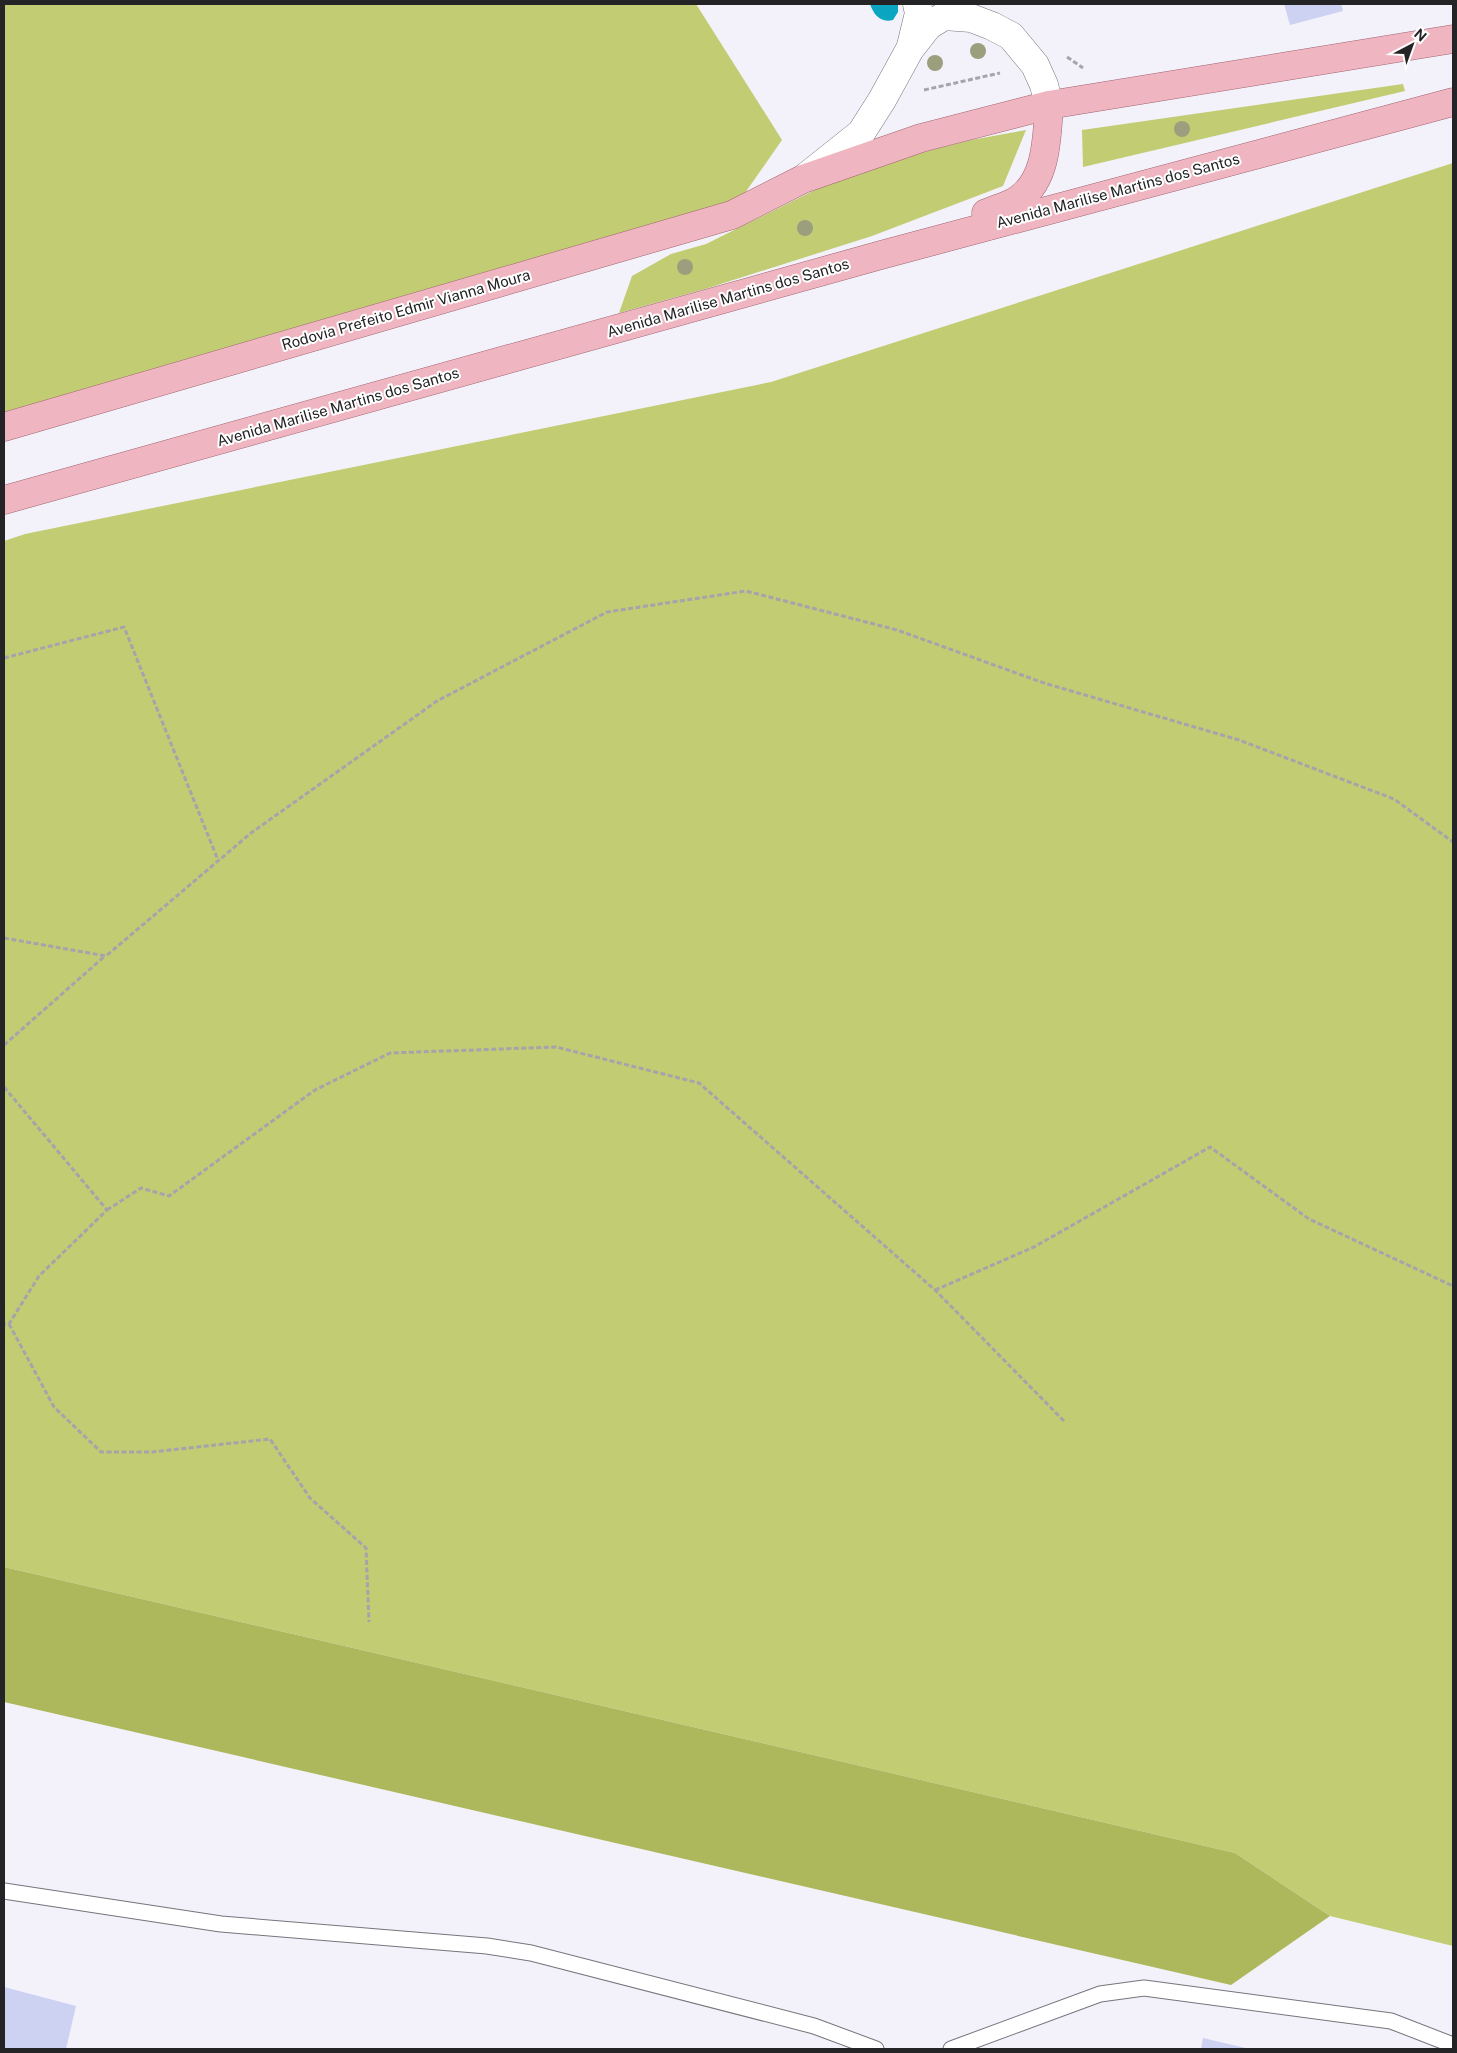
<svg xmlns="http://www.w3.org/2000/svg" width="1457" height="2053" viewBox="0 0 1457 2053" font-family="'Public Sans',sans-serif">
  <rect width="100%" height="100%" fill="#f3f2fb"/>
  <!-- green -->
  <g fill="#c2cc73">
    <polygon points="4,4 696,4 782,140 731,213 4,433"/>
    <polygon points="1403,84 1405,91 1083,167 1082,130"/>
    <polygon points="1026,130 1003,186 872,236 705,289 619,313 632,276 671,254 706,244 831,182 900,158 971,140"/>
    <polygon points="1453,163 1453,1946 1330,1916 1235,1853 4,1567 4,541 25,534 771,382"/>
  </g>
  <!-- forest -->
  <polygon fill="#adb75b" points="4,1567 1235,1853 1330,1916 1231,1985 4,1702"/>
  <!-- water -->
  <path fill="#09a5c1" d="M870,4H898V12L893,20C880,23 874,15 870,4Z"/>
  <!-- building -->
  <g fill="#cdd1f2">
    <polygon points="1284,4 1341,4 1343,11 1290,25"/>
    <polygon points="4,1987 76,2006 66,2049 4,2049"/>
    <polygon points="1203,2038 1250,2049 1201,2049"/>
  </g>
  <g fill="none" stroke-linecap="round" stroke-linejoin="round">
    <!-- service casing -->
    <g stroke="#75757c" stroke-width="17">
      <g id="service">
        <polyline points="4,1891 221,1924 487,1946 531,1953 814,2026 876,2049"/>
        <polyline points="951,2049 1100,1994 1144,1988 1391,2021 1453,2045"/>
      </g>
    </g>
    <!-- minor casing -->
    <g stroke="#75757c" stroke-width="29">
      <g id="minor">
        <polyline points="911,46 919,13 917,4"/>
        <polyline points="807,176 861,133 882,100 910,49 928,26 944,16 971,18 992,26 1011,36 1035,65 1044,85 1049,105"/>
      </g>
    </g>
    <!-- primary casing -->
    <g stroke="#a16470" stroke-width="29">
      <g id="primary">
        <path d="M986,213C994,210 1003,207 1012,203C1047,186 1047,139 1049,105"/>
        <polyline points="4,427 732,215 803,179 921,138 1049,105 1453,39"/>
        <polyline points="4,500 881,255 1453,102"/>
      </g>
    </g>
    <!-- path -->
    <g stroke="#a5a4ab" stroke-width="3" stroke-dasharray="5 2.5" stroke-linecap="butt">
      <polyline points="1067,57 1083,68"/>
      <polyline points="924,90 1000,73"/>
      <polyline points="4,658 124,627 218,860"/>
      <polyline points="4,938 106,956 251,833 437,701 607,612 746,591 897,630 1044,683 1239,740 1394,799 1453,842"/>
      <polyline points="4,1045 105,956"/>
      <polyline points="4,1087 107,1210 39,1276 9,1324 4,1324"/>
      <polyline points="107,1210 141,1188 169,1196 315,1090 390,1053 556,1047 699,1083 935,1290 1064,1421"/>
      <polyline points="935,1290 1034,1247 1210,1147 1309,1219 1453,1286"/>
      <polyline points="9,1324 54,1407 101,1452 152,1452 270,1439 310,1498 366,1548 369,1622"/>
    </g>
    <!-- service -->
    <use href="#service" stroke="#fff" stroke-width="15"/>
    <!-- minor -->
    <use href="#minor" stroke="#fff" stroke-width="28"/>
    <!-- primary -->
    <use href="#primary" stroke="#efb6c1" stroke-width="28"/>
  </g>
  <!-- trees -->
  <g fill="#9c9f7e">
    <circle cx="978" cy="51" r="8"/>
    <circle cx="935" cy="63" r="8"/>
    <circle cx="1182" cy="129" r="8"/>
    <circle cx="805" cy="228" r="8"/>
    <circle cx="685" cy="267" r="8"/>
  </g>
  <g text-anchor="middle" stroke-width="4" stroke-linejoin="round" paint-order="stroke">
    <!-- street labels -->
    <g font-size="15" fill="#242427" stroke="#fff">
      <text transform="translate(1118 191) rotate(-15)" y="5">Avenida Marilise Martins dos Santos</text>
      <text transform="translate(728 298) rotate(-16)" y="5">Avenida Marilise Martins dos Santos</text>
      <text transform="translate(406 310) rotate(-16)" y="5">Rodovia Prefeito Edmir Vianna Moura</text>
      <text transform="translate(338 407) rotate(-16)" y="5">Avenida Marilise Martins dos Santos</text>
    </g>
  </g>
  <!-- border -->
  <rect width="1457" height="2053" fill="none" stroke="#242427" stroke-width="10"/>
  <!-- north arrow -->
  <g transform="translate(1412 45) rotate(41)" stroke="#ffffff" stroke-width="4" paint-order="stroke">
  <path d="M0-4L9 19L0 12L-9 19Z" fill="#242427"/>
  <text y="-8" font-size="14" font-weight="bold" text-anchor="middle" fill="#242427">N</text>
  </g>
</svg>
